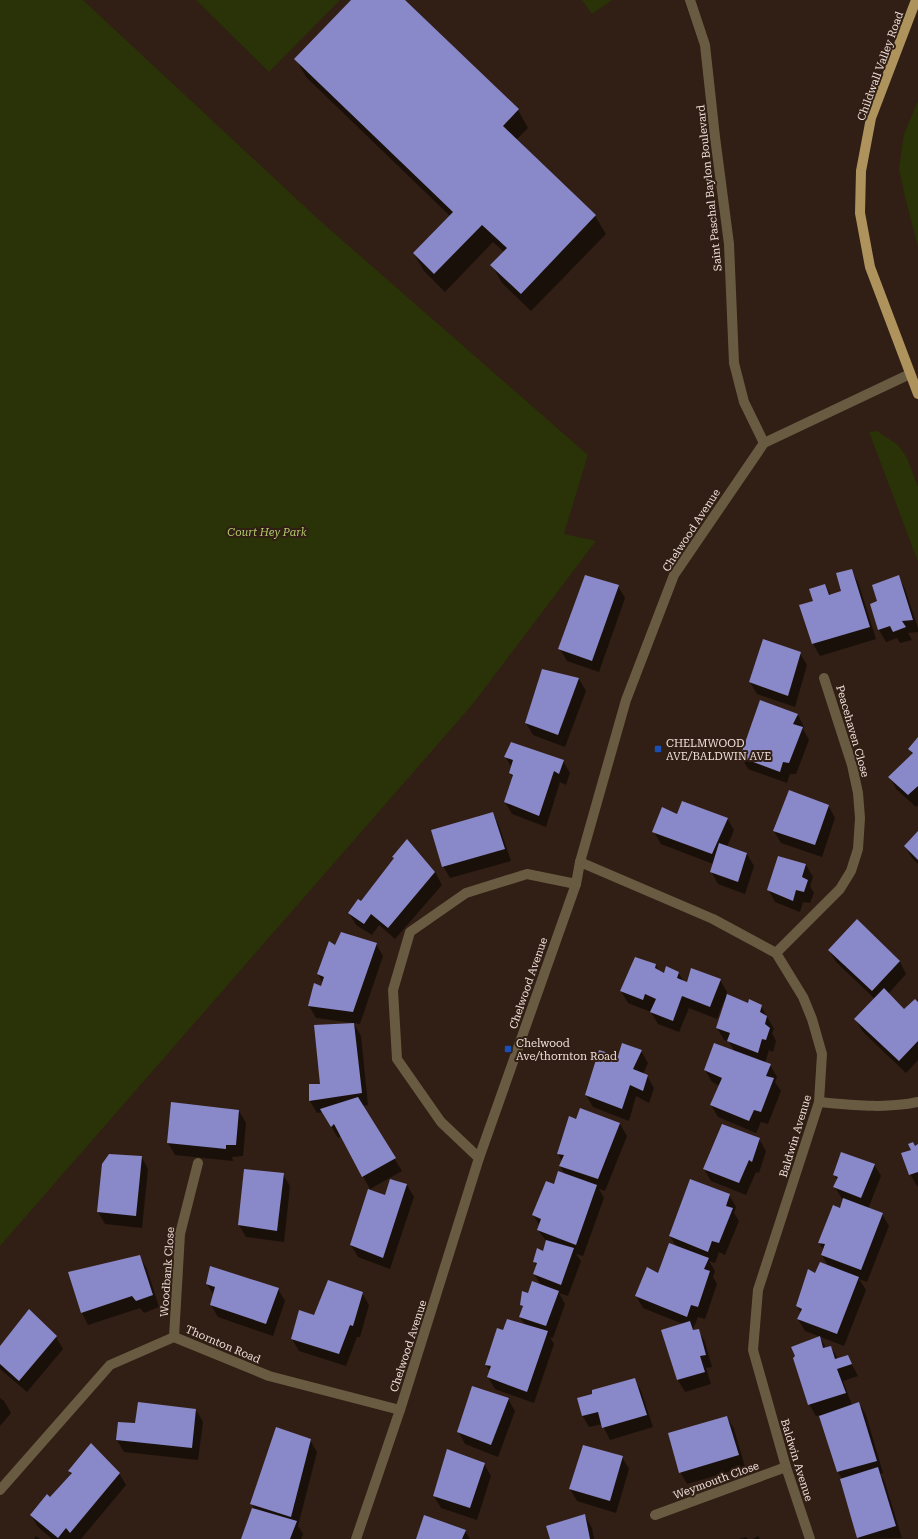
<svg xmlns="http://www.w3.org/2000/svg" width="918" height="1539" viewBox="0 0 918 1539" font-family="'Roboto Serif',serif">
  <rect width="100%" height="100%" fill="#311e14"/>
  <!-- green -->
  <g fill="#293307">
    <polygon points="0,0 83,0 318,219 588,455 564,534 596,541 472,705 0,1246"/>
    <polygon points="196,0 340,0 269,72"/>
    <polygon points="582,0 612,0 592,14"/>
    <polygon points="918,101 918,247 905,197 899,169 904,134"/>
    <polygon points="877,431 898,445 907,458 918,487 918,562 869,432"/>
  </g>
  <!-- shadow -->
  <g fill="#0007">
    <polygon points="353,0 404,0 518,110 528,128 516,140 595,216 606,234 531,311 502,283 492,265 504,252 493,242 445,292 424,271 414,254 450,216 306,77 296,59"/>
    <polygon points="851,570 858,582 876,639 820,656 813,644 814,602 825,585 831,596 842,592"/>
    <polygon points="899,577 905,589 918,628 918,632 908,633 912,640 900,643 897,638 886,642 879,630 871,604 878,602"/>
    <polygon points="618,586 625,598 599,672 567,661 560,649"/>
    <polygon points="800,653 807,665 795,707 757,694 750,682"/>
    <polygon points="543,670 579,679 586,691 565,747 533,735 526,723"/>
    <polygon points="798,715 804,727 803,729 809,740 796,774 790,774 787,783 748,769 741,757"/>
    <polygon points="918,738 918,805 916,807 896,789 890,777 913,755 909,749"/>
    <polygon points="505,756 563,761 570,773 566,785 560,782 546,827 512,814 505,802 513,779 510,773 512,768"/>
    <polygon points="828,805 835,818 822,857 781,843 774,831"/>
    <polygon points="493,813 499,826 511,861 450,878 443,866"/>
    <polygon points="678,815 727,818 734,830 727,847 747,854 754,866 745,894 718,884 711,871 713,864 661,844 654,832"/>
    <polygon points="918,832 918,864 912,858 905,846"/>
    <polygon points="407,841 435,872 442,885 395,939 379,925 372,935 356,925 349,913 361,902 394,860 393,858"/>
    <polygon points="779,857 806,865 813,877 810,886 814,893 810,903 803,902 800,912 775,902 768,889"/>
    <polygon points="857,920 900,962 906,974 888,994 904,1010 918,1004 918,1060 906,1073 863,1032 856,1020 875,999 836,962 829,950"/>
    <polygon points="376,944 383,956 360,1024 316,1018 309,1006 323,983 318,974 336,947"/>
    <polygon points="656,965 659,971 665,974 678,972 684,982 688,983 720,980 727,992 726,995 749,1004 761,1006 774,1029 772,1033 776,1041 773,1052 769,1050 765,1063 770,1065 777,1077 775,1082 781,1091 768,1124 761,1122 756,1133 718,1117 711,1105 720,1086 712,1082 705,1070 735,1052 729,1042 724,1040 717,1028 725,1002 724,1001 717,1019 689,1008 679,1032 658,1024 651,1012 628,1003 621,991"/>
    <polygon points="354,1024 361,1036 368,1105 362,1106 402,1171 370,1189 341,1136 338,1138 323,1112 317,1113 310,1101 321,1085"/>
    <polygon points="641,1051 648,1063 643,1074 647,1076 654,1088 649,1103 636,1096 629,1121 593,1107 586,1095 619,1057"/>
    <polygon points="239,1111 246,1123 243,1156 232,1157 233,1161 175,1155 168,1143"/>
    <polygon points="570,1118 577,1121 620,1124 627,1136 605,1191 599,1189 604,1198 583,1256 576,1254 581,1261 568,1296 559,1293 565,1304 553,1338 550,1337 554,1344 534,1403 495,1389 488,1377 490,1371 486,1365 504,1332 525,1325 520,1317 523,1309 521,1305 528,1294 541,1285 534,1274 537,1267 534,1262 538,1249 544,1253 547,1242 538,1230 540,1226 533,1215 555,1185 565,1175 560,1166 562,1161 558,1154"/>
    <polygon points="759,1139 766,1151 759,1173 756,1172 746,1195 711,1181 704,1169"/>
    <polygon points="918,1145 918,1186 917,1186 910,1174 915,1147"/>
    <polygon points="141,1156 148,1169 142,1228 105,1224 98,1212"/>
    <polygon points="874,1164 881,1176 868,1209 882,1214 889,1226 867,1282 859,1279 866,1290 844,1346 805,1331 798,1319 801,1313 797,1306 816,1274 828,1266 822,1255 824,1250 819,1243 840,1210 844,1200 842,1199 835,1187 838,1181 834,1175"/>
    <polygon points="283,1174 290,1186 284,1242 246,1237 239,1225"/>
    <polygon points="407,1185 414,1197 390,1269 358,1257 351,1245 385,1196"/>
    <polygon points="729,1195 736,1207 734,1213 739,1221 725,1255 719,1252 715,1263 709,1261 715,1271 713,1277 717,1284 705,1319 698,1317 693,1329 694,1331 698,1330 705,1342 712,1367 706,1368 711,1384 685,1392 678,1380 662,1331 683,1324 643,1308 636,1296 659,1274 676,1246 670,1236"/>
    <polygon points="140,1257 147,1269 159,1307 144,1313 140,1308 88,1325 82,1313 69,1273"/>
    <polygon points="207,1284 278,1289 285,1301 273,1336 218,1317 211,1305 214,1296"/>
    <polygon points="362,1293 369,1305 360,1337 357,1337 346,1366 299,1351 292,1339 315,1317"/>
    <polygon points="56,1337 63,1349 27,1392 0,1369 0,1347"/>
    <polygon points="820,1337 826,1348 831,1347 838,1359 848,1357 858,1376 843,1381 852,1405 859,1403 866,1415 883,1473 880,1474 884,1480 902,1538 859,1539 858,1538 842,1479 838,1472 820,1415 816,1416 809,1404"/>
    <polygon points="634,1379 641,1391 653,1427 610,1440 602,1424 589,1427 582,1415 593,1394"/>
    <polygon points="0,1398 4,1401 11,1413 0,1426"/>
    <polygon points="508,1399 515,1411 498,1457 465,1444 458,1431"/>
    <polygon points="196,1410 203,1422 198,1460 124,1452 117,1440 136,1424"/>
    <polygon points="727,1417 734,1429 745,1467 687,1484 680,1472"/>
    <polygon points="310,1440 317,1452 298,1526 303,1534 301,1539 242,1539 255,1510 252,1504"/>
    <polygon points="622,1457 629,1469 616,1513 577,1501 570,1489"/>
    <polygon points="484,1464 491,1476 477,1520 441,1508 434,1496"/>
    <polygon points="69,1471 119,1473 126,1485 81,1539 52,1539 38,1527 31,1515 50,1499 71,1475"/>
    <polygon points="585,1516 592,1528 594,1539 551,1539"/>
    <polygon points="465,1531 470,1539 417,1539"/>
    <polygon points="36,1536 40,1539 34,1539"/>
    <polygon points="758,1536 760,1539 753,1539"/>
    <polygon points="746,1537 748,1539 739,1539"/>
  </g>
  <!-- building -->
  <g fill="#8988c8">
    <polygon points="351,0 405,0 519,109 503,126 596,215 521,294 490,265 507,248 482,225 434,274 413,253 453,212 294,59"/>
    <polygon points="852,569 870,627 812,644 799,605 813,601 809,589 825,584 829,595 841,591 836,573"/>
    <polygon points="585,575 619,585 592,661 558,649"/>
    <polygon points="899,575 913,620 902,621 906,627 893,632 890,626 878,630 870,604 877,601 872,585"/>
    <polygon points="763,639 801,652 788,696 749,682"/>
    <polygon points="542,669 579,678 558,735 525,723"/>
    <polygon points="760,700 798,714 793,724 803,727 789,763 783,762 780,772 740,757"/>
    <polygon points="918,737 918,786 908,795 888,777 913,753 908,749"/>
    <polygon points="511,742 564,760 559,774 554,771 539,816 504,802 513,775 509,773 513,760 504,757"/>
    <polygon points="789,790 829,805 815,845 773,831"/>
    <polygon points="682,801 728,818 712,854 652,832 662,807 677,814"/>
    <polygon points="493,812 505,849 442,867 431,830"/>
    <polygon points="918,831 918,860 904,846"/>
    <polygon points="407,839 435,872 388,928 371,914 364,924 348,913 358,899 361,901 394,858 392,857"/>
    <polygon points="719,843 747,853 738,882 710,872"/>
    <polygon points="778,856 806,864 802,877 808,880 804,892 796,890 793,901 767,890"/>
    <polygon points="857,919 900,961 872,991 828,950"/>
    <polygon points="341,932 377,943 353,1012 308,1006 314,983 321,986 324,977 317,974 329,941 335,945"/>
    <polygon points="635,957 656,964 655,968 664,973 666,966 679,972 677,978 687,982 691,968 721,979 710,1007 682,996 673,1021 650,1012 656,999 645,994 643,1000 620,991"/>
    <polygon points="884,988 904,1009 915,999 918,1002 918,1041 899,1061 854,1019"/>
    <polygon points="727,994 748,1003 749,999 762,1005 760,1012 767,1016 765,1024 770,1028 766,1040 762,1039 758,1053 727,1041 730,1033 716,1028"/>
    <polygon points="354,1023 362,1093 309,1101 309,1084 320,1084 314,1025"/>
    <polygon points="622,1043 642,1050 633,1069 648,1075 643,1091 630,1085 622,1109 585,1095 599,1050 618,1056"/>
    <polygon points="714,1043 771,1064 766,1076 774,1078 761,1112 754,1110 749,1121 710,1105 722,1078 704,1070"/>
    <polygon points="358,1097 396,1158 362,1177 334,1124 331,1127 320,1109"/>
    <polygon points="171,1102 239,1110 236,1145 226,1145 226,1149 167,1143"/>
    <polygon points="580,1108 620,1123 598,1179 559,1166 564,1155 557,1154 569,1116 576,1119"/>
    <polygon points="722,1124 760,1138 752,1162 749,1160 739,1183 703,1169"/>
    <polygon points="913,1142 915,1146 918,1144 918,1172 909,1175 901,1153 911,1150 908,1144"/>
    <polygon points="841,1152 875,1164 861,1198 833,1187 838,1177 833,1175"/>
    <polygon points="109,1154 142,1156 136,1216 97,1212 102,1164"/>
    <polygon points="244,1169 284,1173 277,1231 238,1225"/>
    <polygon points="558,1171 597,1185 576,1245 537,1230 541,1219 532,1215 546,1181 554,1184"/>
    <polygon points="390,1179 407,1184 383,1258 350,1245 368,1189 385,1195"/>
    <polygon points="690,1179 730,1194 726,1206 733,1208 719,1243 712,1241 708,1252 669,1236"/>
    <polygon points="843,1198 883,1213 861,1270 821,1255 825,1244 818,1243 833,1205 840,1208"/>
    <polygon points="546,1240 574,1248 561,1285 533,1274 537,1263 533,1262 537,1248 543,1251"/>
    <polygon points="669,1243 709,1258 704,1269 710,1271 698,1307 691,1305 687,1317 635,1296 647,1267 658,1273"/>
    <polygon points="140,1255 153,1295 136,1301 132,1296 81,1313 68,1272"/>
    <polygon points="820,1262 859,1277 837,1334 797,1319 802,1309 796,1306 808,1269 815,1273"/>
    <polygon points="210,1266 279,1288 266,1324 210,1305 215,1287 206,1284"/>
    <polygon points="328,1280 363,1292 353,1326 350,1325 339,1354 291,1339 299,1310 314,1315"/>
    <polygon points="532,1281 559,1291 546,1326 519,1317 523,1306 520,1305 522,1291 528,1293"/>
    <polygon points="29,1309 57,1336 19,1381 0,1364 0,1346"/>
    <polygon points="507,1319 548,1331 527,1392 487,1377 491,1366 485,1365 497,1328 503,1330"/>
    <polygon points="690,1321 693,1330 699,1329 706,1355 700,1356 705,1372 677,1380 661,1330"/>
    <polygon points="820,1336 823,1348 831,1346 835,1359 848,1355 852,1364 837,1369 846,1393 808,1405 793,1358 795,1356 791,1347"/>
    <polygon points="635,1378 647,1415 602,1428 598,1412 582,1416 577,1398 592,1394 592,1390"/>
    <polygon points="472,1386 509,1398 491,1445 457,1432"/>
    <polygon points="138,1402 196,1409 192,1448 116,1440 118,1422 135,1423"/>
    <polygon points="859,1402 877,1461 837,1472 819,1416"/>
    <polygon points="727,1416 739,1455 679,1473 668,1433"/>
    <polygon points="276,1427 311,1439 291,1517 250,1504"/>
    <polygon points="91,1443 120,1473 70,1533 66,1528 58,1538 30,1515 47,1494 50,1497 72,1473 68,1471"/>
    <polygon points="583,1445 623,1456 610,1501 569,1489"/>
    <polygon points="447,1449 485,1463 470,1508 433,1496"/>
    <polygon points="878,1467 896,1526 857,1538 840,1479"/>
    <polygon points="252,1508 297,1521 290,1539 241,1539"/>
    <polygon points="585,1514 590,1539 550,1539 546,1526"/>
    <polygon points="424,1515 466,1530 462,1539 416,1539"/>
  </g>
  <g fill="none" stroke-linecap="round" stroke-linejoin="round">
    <!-- minor -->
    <g stroke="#695b41" stroke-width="10">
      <polyline points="690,0 705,45 715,137 729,244 734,363 744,402 764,443"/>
      <polyline points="580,862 713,919 776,953 803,997 812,1019 822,1054 819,1102 758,1290 753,1350 786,1467 810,1539"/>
      <polyline points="776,953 840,889 851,871 858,849 860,818 858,793 852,765 824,678"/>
      <path d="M819,1102C852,1105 886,1109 918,1102"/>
      <polyline points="479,1158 441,1122 397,1059 393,990 410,932 466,893 527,874 576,884"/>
      <polyline points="174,1337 180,1234 198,1163"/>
      <polyline points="0,1490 110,1365 174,1337 269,1376 400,1410"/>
      <polyline points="655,1515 786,1467"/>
      <polyline points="356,1539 400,1410 479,1158 576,884 580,862 626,700 674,575 764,443 910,374"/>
    </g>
    <!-- major -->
    <polyline stroke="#af935c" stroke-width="10" points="916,0 871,118 861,171 860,213 870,267 918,394"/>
  </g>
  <!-- markers -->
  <g fill="#1a4fb4" stroke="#311e14" stroke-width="1.5">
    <rect x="654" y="745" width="8" height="8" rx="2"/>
    <rect x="504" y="1045" width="8" height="8" rx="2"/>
  </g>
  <g text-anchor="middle" stroke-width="4" stroke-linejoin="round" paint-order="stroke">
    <!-- street labels -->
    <g font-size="11" fill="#efe0da" stroke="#311e14">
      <text transform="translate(880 66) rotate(-70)" y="4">Childwall Valley Road</text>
      <text transform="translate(709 188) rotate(-96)" y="4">Saint Paschal Baylon Boulevard</text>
      <text transform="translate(691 530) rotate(-57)" y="4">Chelwood Avenue</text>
      <text transform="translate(853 731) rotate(74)" y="4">Peacehaven Close</text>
      <text transform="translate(528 983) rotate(-71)" y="4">Chelwood Avenue</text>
      <text transform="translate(795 1136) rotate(-73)" y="4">Baldwin Avenue</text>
      <text transform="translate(167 1272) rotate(-86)" y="4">Woodbank Close</text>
      <text transform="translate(223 1344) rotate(23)" y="4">Thornton Road</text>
      <text transform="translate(408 1346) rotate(-72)" y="4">Chelwood Avenue</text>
      <text transform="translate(797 1460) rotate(73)" y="4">Baldwin Avenue</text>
      <text transform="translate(716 1480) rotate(-20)" y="4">Weymouth Close</text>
    </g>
    <!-- park labels -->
    <g font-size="11" font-style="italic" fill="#b1cb6b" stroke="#311e14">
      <text x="267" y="536">Court Hey Park</text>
    </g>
    <!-- poi labels -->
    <g font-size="11" fill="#efe0da" stroke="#311e14" text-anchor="start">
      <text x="666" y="747">CHELMWOOD<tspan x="666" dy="13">AVE/BALDWIN AVE</tspan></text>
      <text x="516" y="1047">Chelwood<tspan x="516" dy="13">Ave/thornton Road</tspan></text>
    </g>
  </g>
</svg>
